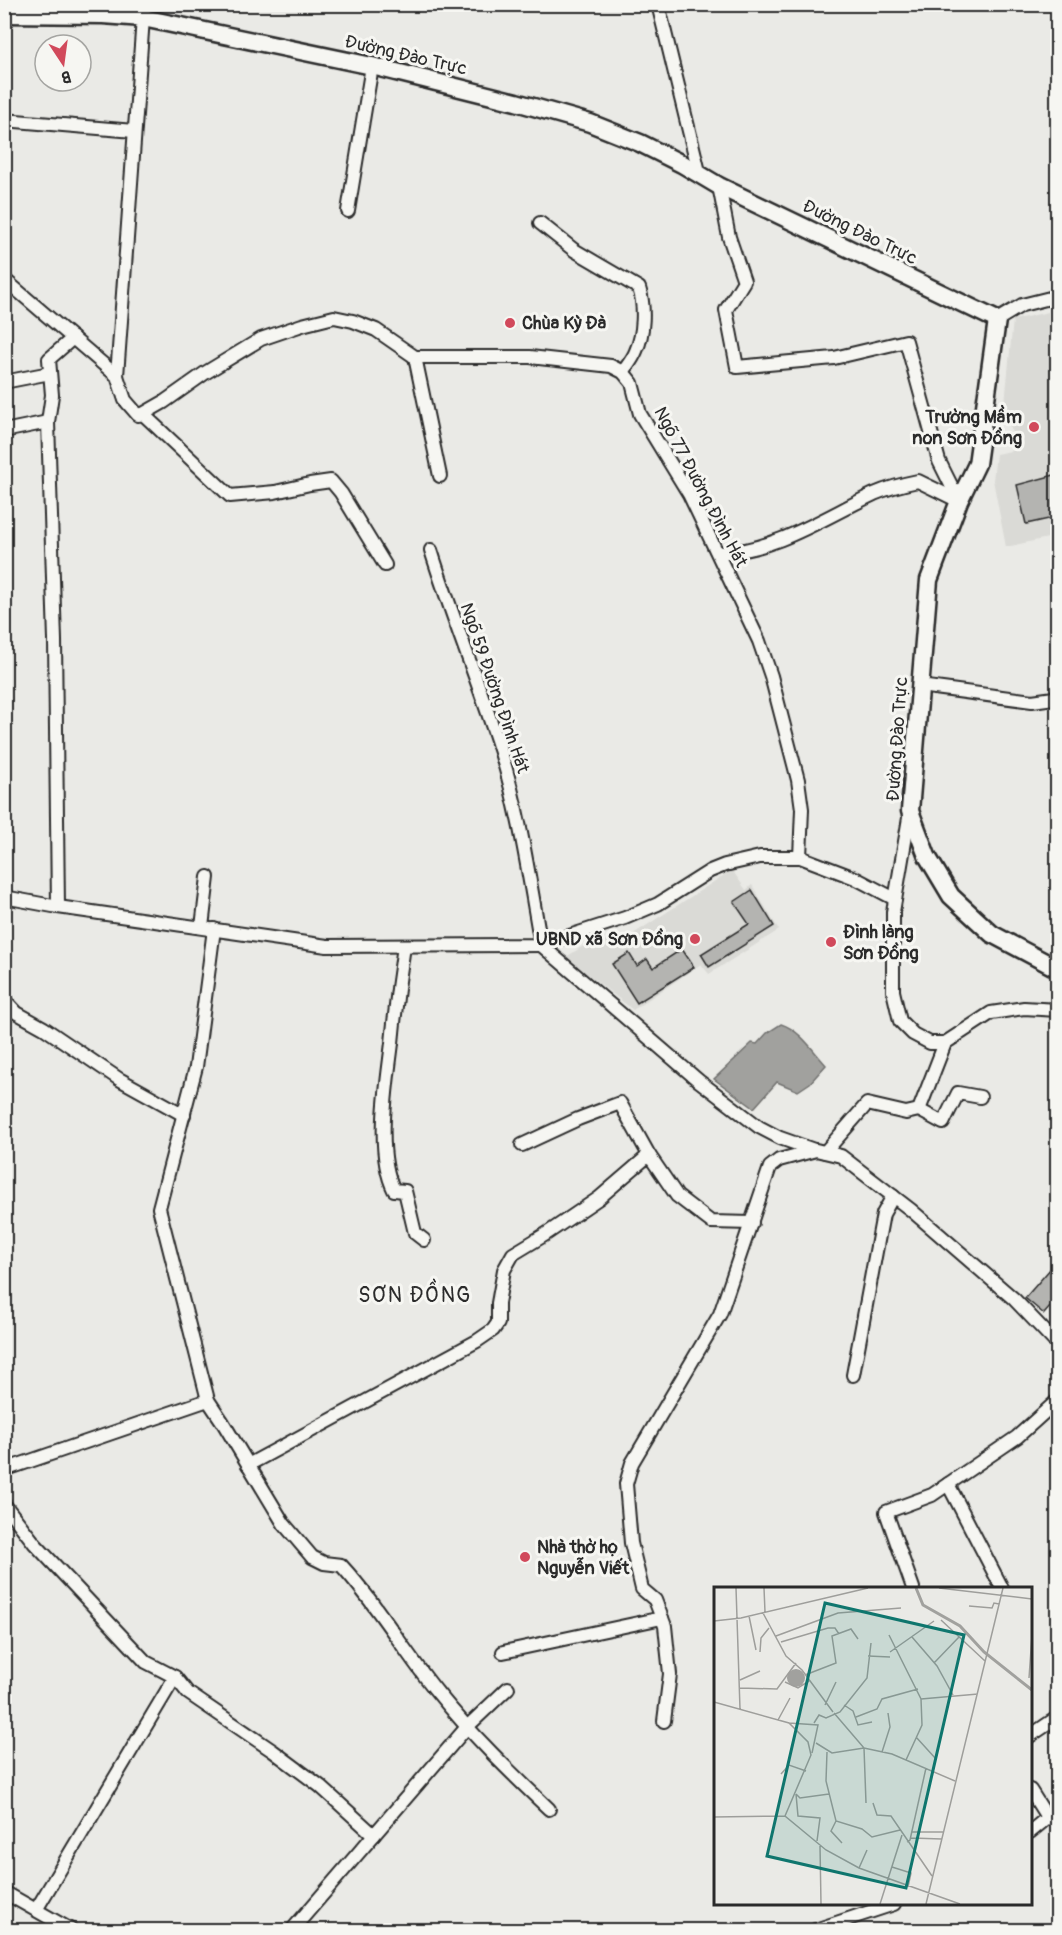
<svg xmlns="http://www.w3.org/2000/svg" width="1062" height="1935" viewBox="0 0 1062 1935" font-family="Pangolin,sans-serif">
  <rect width="100%" height="100%" fill="#eaeae6"/>
  <filter id="ink" filterUnits="userSpaceOnUse"><feTurbulence type="fractalNoise" baseFrequency=".0167" numOctaves="2"/><feDisplacementMap in="SourceGraphic" scale="12" xChannelSelector="R" yChannelSelector="G"/><feConvolveMatrix kernelMatrix="1 2 1 2 8 2 1 2 1" color-interpolation-filters="sRGB"/></filter>
  <g filter="url(#ink)">
    <!-- built -->
    <g fill="#dadad6">
      <polygon points="1057,310 1057,536 1006,547 993,480 996,454 1016,450 1005,403 1013,320"/>
      <polygon points="732,870 746,890 752,885 779,930 709,974 701,964 633,1010 566,957 585,945 614,938 624,940"/>
    </g>
    <!-- water -->
    <path fill="#a1a19e" stroke="#727270" stroke-width="1.5" d="M781,1024C800,1030 813,1051 826,1065L810,1083L798,1091L777,1082L754,1108L714,1079L752,1043L757,1044L767,1033Z"/>
    <!-- building -->
    <g fill="#b4b4b1" stroke="#2b2b2b" stroke-width="1.5">
      <polygon points="1058,474 1058,517 1026,524 1017,485"/>
      <polygon points="752,890 774,926 709,967 701,954 749,924 734,902"/>
      <polygon points="682,949 694,967 637,1003 612,964 629,953 637,966 647,959 653,968"/>
      <polygon points="1058,1260 1058,1298 1044,1314 1025,1298"/>
    </g>
    <g fill="none" stroke-linecap="round" stroke-linejoin="round">
      <!-- minor casing -->
      <g stroke="#2b2b2b" stroke-width="16">
        <g id="minor">
          <polyline points="658,4 700,176"/>
          <polyline points="4,120 134,131"/>
          <polyline points="719,186 729,237 744,281 726,310 737,367 834,358 906,341 939,461 959,501"/>
          <polyline points="348,211 372,66"/>
          <path d="M540,223L574,250L639,288C645,306 644,334 636,351C633,359 627,366 623,372"/>
          <polyline points="4,279 117,376 125,400 138,415 143,414 230,496 275,492 310,484 331,481 341,493 385,565"/>
          <polyline points="997,320 1022,305 1058,296"/>
          <polyline points="415,357 440,476"/>
          <polyline points="117,376 144,4"/>
          <polyline points="4,382 50,373"/>
          <polyline points="143,414 164,402 205,373 261,339 302,325 334,317 353,321 376,330 415,357 530,357 611,366 623,372 632,383 640,414 689,494 759,641 771,676 798,780 802,809 800,857"/>
          <polyline points="4,431 48,422"/>
          <path d="M431,550C451,614 476,676 497,740C519,806 529,877 541,945"/>
          <path d="M718,553C774,552 825,517 874,494C888,488 903,484 918,481L959,501"/>
          <polyline points="920,686 1032,701 1054,698 1058,693"/>
          <polyline points="910,812 893,912 893,991 900,1021 913,1034 930,1043 945,1043 991,1013 1024,1008 1058,1010"/>
          <polyline points="4,897 58,907 327,946 541,945 625,918 658,904 710,871 725,865 760,857 800,857 855,878 895,899"/>
          <polyline points="58,907 55,640 48,422 52,395 49,359 73,338"/>
          <polyline points="202,927 208,877"/>
          <path d="M214,929L196,1067L159,1208L208,1400L222,1421L284,1524L312,1557L324,1563L341,1565C378,1605 404,1652 438,1693C472,1735 510,1772 549,1809"/>
          <polyline points="541,945 699,1081 759,1127 780,1138 814,1150"/>
          <path d="M404,946C399,978 395,1011 392,1043C387,1085 375,1152 394,1190L405,1191L415,1233L424,1240"/>
          <polyline points="4,999 17,1013 44,1028 119,1079 184,1115"/>
          <polyline points="919,1110 943,1123 958,1093 980,1097"/>
          <polyline points="522,1145 578,1119 620,1103 649,1155 677,1196 711,1222 752,1223"/>
          <polyline points="825,1152 867,1104 906,1113 919,1110 945,1043"/>
          <polyline points="853,1375 883,1214 893,1196"/>
          <polyline points="248,1465 477,1341 493,1330 498,1323 498,1303 504,1270 513,1254 546,1234 599,1198 649,1155"/>
          <polyline points="4,1470 208,1400"/>
          <polyline points="948,1484 1002,1588"/>
          <polyline points="4,1504 35,1544 146,1662 175,1677 188,1693 273,1751 320,1786 374,1835"/>
          <polyline points="913,1588 886,1512 932,1495 1017,1437 1058,1400"/>
          <polyline points="503,1652 662,1618"/>
          <polyline points="664,1721 670,1674 665,1626 655,1600 642,1589 631,1543 626,1484 632,1463 720,1314 770,1167 779,1160 816,1150 841,1156 911,1210 1014,1299 1058,1345"/>
          <polyline points="1030,1736 1058,1717"/>
          <polyline points="1030,1790 1047,1817"/>
          <polyline points="1030,1832 1058,1809"/>
          <polyline points="4,1892 71,1930"/>
          <polyline points="36,1910 175,1677"/>
          <polyline points="292,1930 467,1727 508,1688"/>
          <polyline points="815,1930 894,1904"/>
        </g>
      </g>
      <!-- tertiary casing -->
      <g stroke="#2b2b2b" stroke-width="21">
        <polyline id="tertiary" points="4,14 103,15 143,18 372,66 516,102 590,123 640,143 682,164 719,186 997,320 977,464 959,501 929,580 910,811 927,856 951,896 992,934 1058,969"/>
      </g>
      <!-- minor -->
      <use href="#minor" stroke="#f6f6f2" stroke-width="12"/>
      <!-- tertiary -->
      <use href="#tertiary" stroke="#f6f6f2" stroke-width="16"/>
    </g>
  </g>
  <!-- markers -->
  <g fill="#d1495b" stroke="#f6f6f2" stroke-width="2">
    <circle cx="510" cy="323" r="6"/>
    <circle cx="1034" cy="427" r="6"/>
    <circle cx="695" cy="939" r="6"/>
    <circle cx="831" cy="942" r="6"/>
    <circle cx="525" cy="1557" r="6"/>
  </g>
  <g text-anchor="middle" stroke-width="6" stroke-linejoin="round" paint-order="stroke">
    <!-- street labels -->
    <g font-size="18" fill="#2b2b2b" stroke="#f6f6f2">
      <text transform="translate(406 55) rotate(13)" y="6">Đường Đào Trực</text>
      <text transform="translate(860 232) rotate(26)" y="6">Đường Đào Trực</text>
      <text transform="translate(701 487) rotate(62)" y="6">Ngõ 77 Đường Đình Hát</text>
      <text transform="translate(495 688) rotate(71)" y="6">Ngõ 59 Đường Đình Hát</text>
      <text transform="translate(897 739) rotate(-86)" y="6">Đường Đào Trực</text>
    </g>
    <!-- poi labels -->
    <g font-size="18" font-weight="bold" fill="#2b2b2b" stroke="#f6f6f2" text-anchor="start">
      <text x="522" y="329">Chùa Kỳ Đà</text>
      <text x="1022" y="423" text-anchor="end">Trường Mầm<tspan x="1022" dy="21">non Sơn Đồng</tspan></text>
      <text x="843" y="938">Đình làng<tspan x="843" dy="21">Sơn Đồng</tspan></text>
      <text x="683" y="945" text-anchor="end">UBND xã Sơn Đồng</text>
      <text x="537" y="1553">Nhà thờ họ<tspan x="537" dy="21">Nguyễn Viết</tspan></text>
    </g>
    <!-- quarter labels -->
    <g font-size="21" letter-spacing="1.5" fill="#2b2b2b" stroke="#f6f6f2">
      <text x="415" y="1302">SƠN ĐỒNG</text>
    </g>
  </g>
  <!-- overview -->
  <g transform="translate(714 1587)">
    <rect width="318" height="318" fill="#eaeae6"/>
    <path d="M73 91a9 9 0 1 1 18 0a9 9 0 1 1-18 0Z" fill="#a1a19e"/>
    <path fill="none" stroke="#a1a19e" stroke-width="3" d="M202,1L209,18L246,39L270,65L318,103"/>
    <path fill="none" stroke="#9e9e9b" stroke-width="1.5" d="M22,1L26,122M50,1L51,25M225,1L318,12M255,19L278,21L280,16L285,17M49,26L72,69L88,83L119,125M35,29L42,63M227,33L271,74M0,34L27,31L154,1M175,48L207,112L208,138L192,173M62,49L124,26L187,21M198,50L223,79L239,108M67,55L114,41H121L125,47M46,65L47,51L55,41M176,65L220,34M154,69L176,70M220,76L245,50M91,88L122,76L118,49L137,42L144,52M315,91L318,48M26,93L46,84M71,95L84,101L95,94M26,101L63,102L82,76M207,112L264,107M0,115L75,136L94,155L97,168L71,229L112,263L145,281L246,317M111,118L122,95M130,118L139,124L144,138L158,135M120,126L150,161M142,130L163,122L168,112L204,102M64,133L76,111M75,136L104,138L98,166M100,136L105,128L112,131L126,125L153,91L157,56M202,150L222,172M102,156L118,166L150,161L178,167L241,194M150,161L152,216M113,165L112,194L122,234L148,242L158,250L186,243M168,165L176,140L174,126M67,187L75,178L92,184M82,207L84,229L106,231L103,254M82,207L86,211L115,207M159,216L163,228L177,229L218,289M0,230L71,229M122,234L117,244L128,256M198,245H229M197,251L228,252M193,255L196,253L212,181M106,259L107,317M178,280L197,286L194,300M145,281L153,263M166,317L188,248M212,317L289,1"/>
    <path fill="#0f766e" fill-opacity="0.15" stroke="#0f766e" stroke-width="3" d="M111,16L250,48L192,301L53,269Z"/>
    <rect width="318" height="318" fill="none" stroke="#2b2b2b" stroke-width="3"/>
  </g>
  <!-- margin -->
  <rect width="1062" height="1935" fill="none" stroke="#f6f6f2" stroke-width="24"/>
  <rect x="12" y="12" width="1038" height="1911" fill="none" stroke="#2b2b2b" stroke-width="2" filter="url(#ink)"/>
  <!-- north arrow -->
  <g transform="translate(63 63) rotate(167)"><circle r="28" fill="#f6f6f2" stroke="#a5a5a2" stroke-width="1.5"/>
  <path d="M0-4.5L10 22L0 15L-10 22Z" fill="#d1495b"/>
  <text y="-9" font-size="16" font-weight="bold" text-anchor="middle" fill="#2b2b2b">B</text>
  </g>
</svg>
